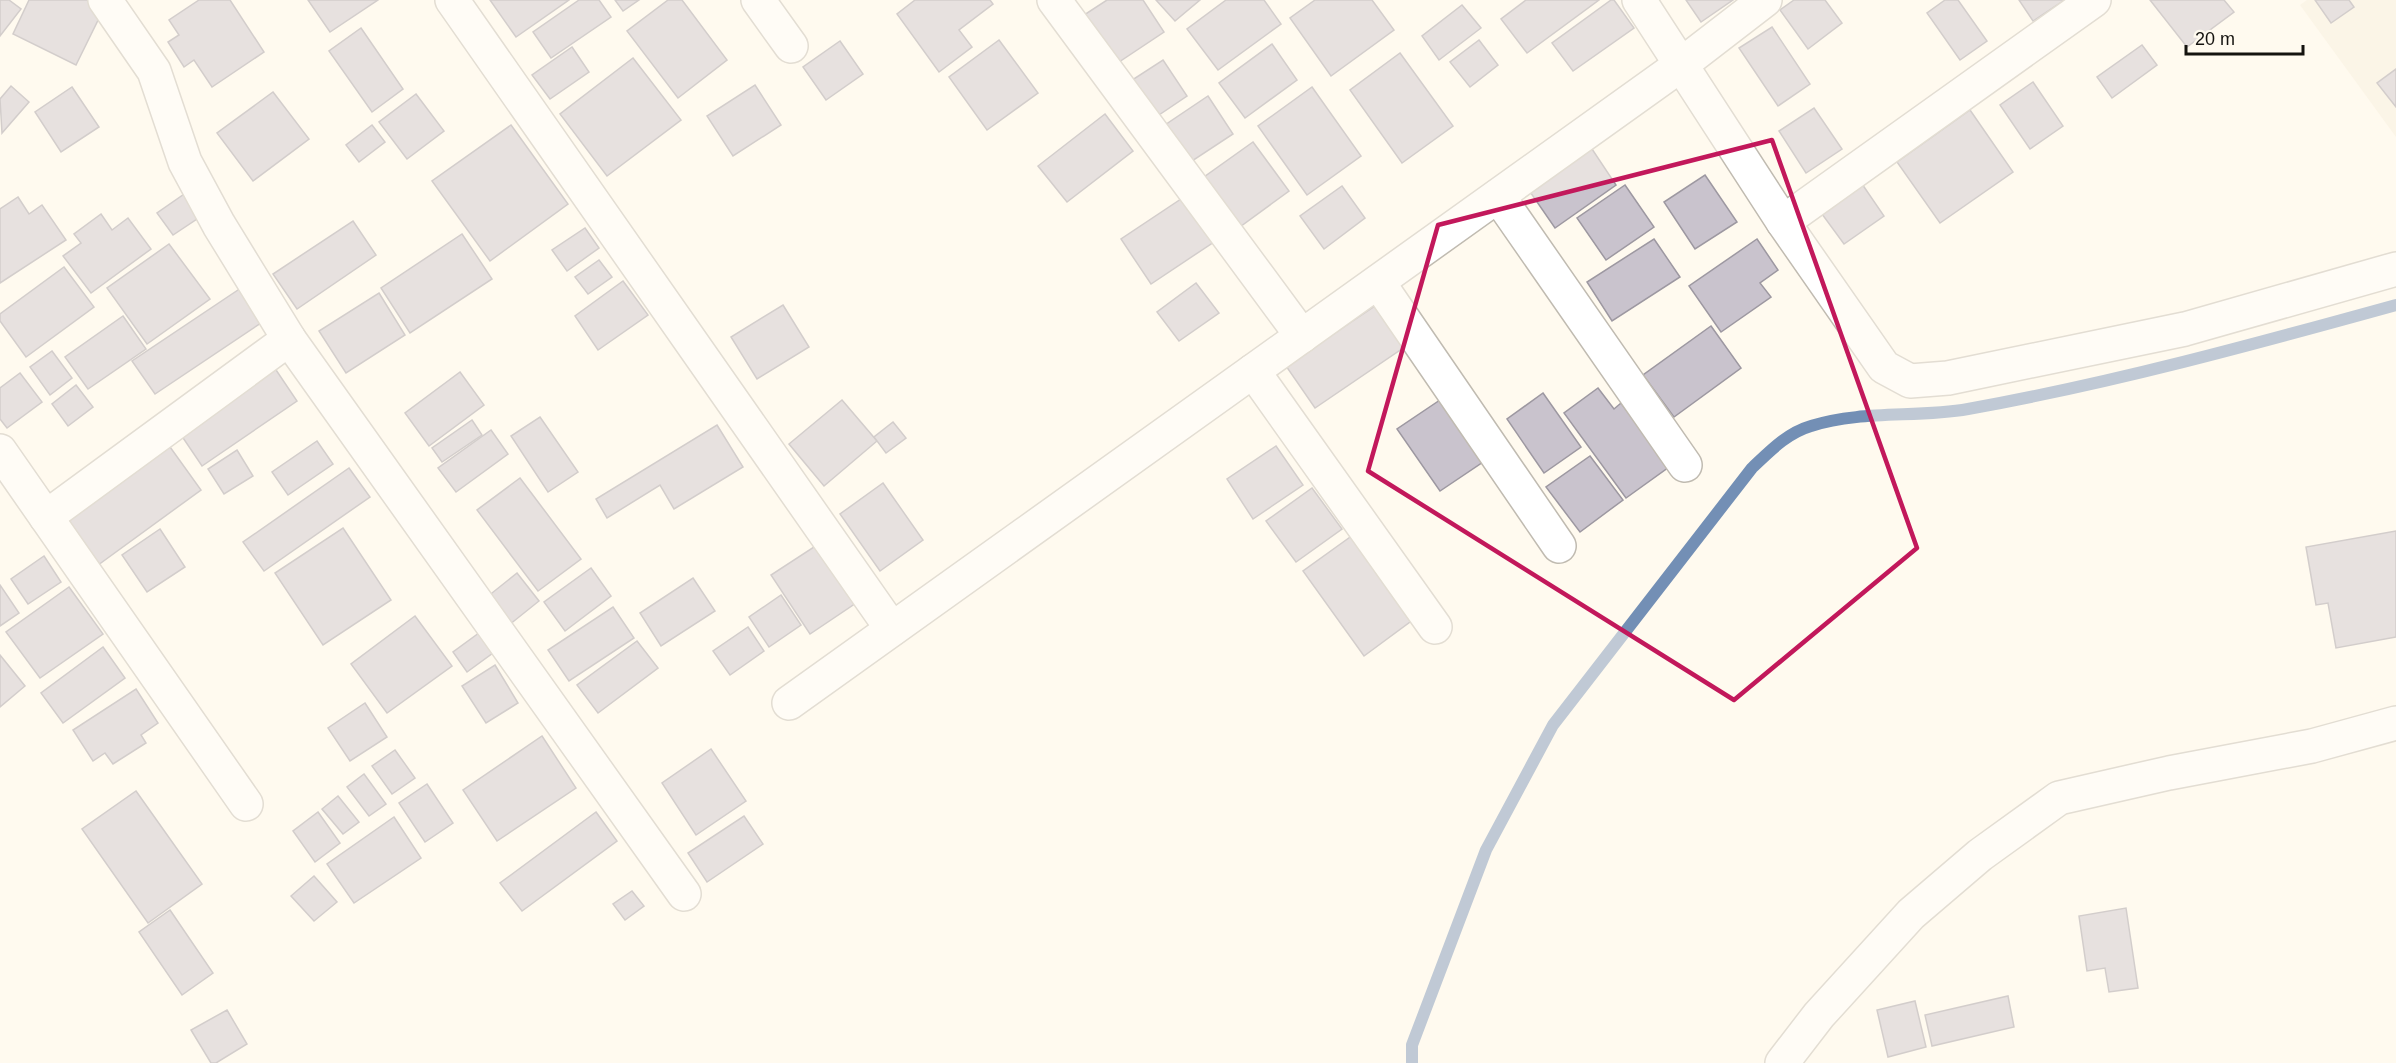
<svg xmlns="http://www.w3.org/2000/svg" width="2396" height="1063" viewBox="0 0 2396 1063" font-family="Arial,sans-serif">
  <rect width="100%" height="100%" fill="#fffaef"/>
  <!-- built -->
  <polygon fill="#f7efdd" points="2307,0 2396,0 2396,137 2300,5"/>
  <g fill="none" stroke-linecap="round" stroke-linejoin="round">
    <!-- stream -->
    <path stroke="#738fb5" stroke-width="12" d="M1412,1063V1045L1486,850L1553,725L1752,468C1770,451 1787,433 1811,426C1861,410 1917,418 1968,409C2113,383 2255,344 2396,305"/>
  </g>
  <!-- building -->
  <g fill="#c9c3cd" stroke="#9d98a1" stroke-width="1.5">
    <polygon points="0,0 9,0 21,9 0,36"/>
    <polygon points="29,0 94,0 105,6 76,65 13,34"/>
    <polygon points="199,0 230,0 264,52 212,87 194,60 184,67 168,42 179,35 169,20"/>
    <polygon points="308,0 378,0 330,32"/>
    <polygon points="490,0 569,0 516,37"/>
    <polygon points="579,0 599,0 611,17 551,58 533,32"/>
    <polygon points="615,0 639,0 623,11"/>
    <polygon points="668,0 682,0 727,60 678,98 627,31"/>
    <polygon points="915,0 990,0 993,4 959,30 972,47 939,72 897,14"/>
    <polygon points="1107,0 1143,0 1164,32 1113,66 1081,17"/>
    <polygon points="1156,0 1200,0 1175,21"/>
    <polygon points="1226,0 1264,0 1281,24 1218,70 1187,29"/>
    <polygon points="1315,0 1372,0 1394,30 1331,76 1290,18"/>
    <polygon points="1526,0 1599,0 1527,53 1501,19"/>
    <polygon points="1611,0 1614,0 1634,28 1573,71 1552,43"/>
    <polygon points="1686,0 1733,0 1701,22"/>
    <polygon points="1794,0 1825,0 1842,23 1808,49 1780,10"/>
    <polygon points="1945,0 1958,0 1987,41 1960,60 1927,13"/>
    <polygon points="2019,0 2062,0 2063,1 2033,21"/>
    <polygon points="2150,0 2224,0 2234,12 2187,47"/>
    <polygon points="2315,0 2349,0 2354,7 2331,23"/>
    <polygon points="1462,5 1481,28 1439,60 1422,36"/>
    <polygon points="1772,27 1810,84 1778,106 1739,48"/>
    <polygon points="361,28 403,89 372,112 329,51"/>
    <polygon points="999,40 1038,93 987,130 949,77"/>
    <polygon points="1479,40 1498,65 1470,87 1450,62"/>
    <polygon points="840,41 863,74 826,100 803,67"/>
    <polygon points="1272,44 1297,80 1245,118 1219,83"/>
    <polygon points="2142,45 2157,65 2112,98 2097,77"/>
    <polygon points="572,47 589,72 550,99 532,75"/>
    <polygon points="1400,53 1453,126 1402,163 1350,90"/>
    <polygon points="633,58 681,120 607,176 560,114"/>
    <polygon points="1163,60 1187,96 1150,121 1126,84"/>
    <polygon points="2396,69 2396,107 2377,83"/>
    <polygon points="2033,82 2063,126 2030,149 2000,105"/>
    <polygon points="755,85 781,125 733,156 707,116"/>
    <polygon points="11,86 29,102 2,133 0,99"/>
    <polygon points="72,87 99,127 61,152 35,112"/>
    <polygon points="1312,87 1361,156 1307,195 1258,126"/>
    <polygon points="273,92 309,139 253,181 217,133"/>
    <polygon points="416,94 444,131 407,159 379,122"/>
    <polygon points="1208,96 1233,134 1183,167 1159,129"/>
    <polygon points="1814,108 1842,149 1806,173 1779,131"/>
    <polygon points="1970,110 2013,172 1940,223 1897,162"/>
    <polygon points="1105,114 1133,151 1067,202 1038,166"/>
    <polygon points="372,125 385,142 359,162 346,145"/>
    <polygon points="511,125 568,204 490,261 432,181"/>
    <polygon points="1253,142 1289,191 1233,232 1197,182"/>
    <polygon points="1588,143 1616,185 1555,228 1526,186"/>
    <polygon points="1705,175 1737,222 1695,249 1664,202"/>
    <polygon points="1860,181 1884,216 1844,244 1819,210"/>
    <polygon points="1625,185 1654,227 1606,260 1577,218"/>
    <polygon points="1342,186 1365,218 1324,249 1300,216"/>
    <polygon points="190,190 206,213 173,235 157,213"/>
    <polygon points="18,197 29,214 42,205 66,240 0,283 0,209"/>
    <polygon points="1184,197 1214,242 1151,284 1121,239"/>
    <polygon points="101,214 112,230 128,218 151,249 91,293 63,256 81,243 74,234"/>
    <polygon points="353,221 376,255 297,309 273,274"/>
    <polygon points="585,228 599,248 567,271 552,250"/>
    <polygon points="462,234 492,279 410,333 381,288"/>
    <polygon points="1654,239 1680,277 1612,321 1587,282"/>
    <polygon points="1757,239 1778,270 1760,283 1771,297 1721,332 1689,286"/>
    <polygon points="169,244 210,299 147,344 107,288"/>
    <polygon points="599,260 612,277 588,294 575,277"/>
    <polygon points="64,267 94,307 26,357 0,321 0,314"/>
    <polygon points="623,281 648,315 598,350 575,316"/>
    <polygon points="1196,283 1219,313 1179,341 1157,312"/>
    <polygon points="244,286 267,319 155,394 132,361"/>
    <polygon points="379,293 405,335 346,373 319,331"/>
    <polygon points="1381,302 1409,344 1315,408 1286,366"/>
    <polygon points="783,305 809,347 757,379 731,337"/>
    <polygon points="123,316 146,349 88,389 65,357"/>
    <polygon points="1711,326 1741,368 1674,417 1643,375"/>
    <polygon points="52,351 72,378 50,395 30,367"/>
    <polygon points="272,364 297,401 202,466 177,429"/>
    <polygon points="460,372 484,405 429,446 405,413"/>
    <polygon points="20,373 42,402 7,428 0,419 0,388"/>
    <polygon points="76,385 93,407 68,426 52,404"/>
    <polygon points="1598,388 1614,409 1621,403 1669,467 1626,498 1564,413"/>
    <polygon points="1543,393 1581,447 1544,473 1507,419"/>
    <polygon points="1443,398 1486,460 1440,491 1397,429"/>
    <polygon points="842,400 877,441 824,486 789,444"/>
    <polygon points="540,417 578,472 548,492 511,436"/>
    <polygon points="472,420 482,435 442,462 432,448"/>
    <polygon points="893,422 906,438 886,453 874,437"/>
    <polygon points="717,425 743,467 674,509 660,485 607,518 596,499"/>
    <polygon points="491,430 508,454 456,492 438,468"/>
    <polygon points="165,440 201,490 94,568 58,518"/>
    <polygon points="317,441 333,464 288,495 272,472"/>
    <polygon points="1276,446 1303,485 1253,519 1227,479"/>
    <polygon points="237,450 253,476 224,494 208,469"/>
    <polygon points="1590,456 1623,500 1580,532 1546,487"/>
    <polygon points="349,468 370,497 264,571 243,542"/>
    <polygon points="520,478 581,559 538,591 477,510"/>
    <polygon points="883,483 923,540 880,571 840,514"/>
    <polygon points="1312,488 1342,529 1296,562 1266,521"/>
    <polygon points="343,528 391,600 323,645 275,573"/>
    <polygon points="160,529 185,567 147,592 122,555"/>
    <polygon points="2396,531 2396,637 2336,648 2328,603 2316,605 2306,547"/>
    <polygon points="1353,535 1414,619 1364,656 1303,571"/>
    <polygon points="820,543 859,601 810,634 771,575"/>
    <polygon points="44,556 61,582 28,604 11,579"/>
    <polygon points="591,568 611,596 565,631 544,602"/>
    <polygon points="517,573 539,601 509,625 487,597"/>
    <polygon points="693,578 715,611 661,646 640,613"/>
    <polygon points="0,585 19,613 0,626"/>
    <polygon points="69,587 103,634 40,678 6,632"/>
    <polygon points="781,595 801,625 769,647 749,617"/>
    <polygon points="613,607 634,638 569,681 548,650"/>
    <polygon points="415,616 452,666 387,713 351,664"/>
    <polygon points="748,627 764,651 730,675 713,651"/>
    <polygon points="483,630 497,650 467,672 453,652"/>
    <polygon points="637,641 658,668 598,713 577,685"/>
    <polygon points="103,647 125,678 63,723 41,693"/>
    <polygon points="0,655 25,686 0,707"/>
    <polygon points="495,665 518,703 486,723 462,686"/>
    <polygon points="136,689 158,723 141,735 146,743 113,764 105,753 93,761 73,730"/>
    <polygon points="365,703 387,737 350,761 328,728"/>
    <polygon points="542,736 576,788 497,841 463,790"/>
    <polygon points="711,749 746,801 696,835 662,783"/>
    <polygon points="395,750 415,778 392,794 372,766"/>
    <polygon points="364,774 386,804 369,816 347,787"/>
    <polygon points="427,784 453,823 425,842 399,803"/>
    <polygon points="136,791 202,884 148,923 82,829"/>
    <polygon points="338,796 359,822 343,834 322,809"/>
    <polygon points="318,812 340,843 315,862 293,831"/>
    <polygon points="596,812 617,841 522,911 500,883"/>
    <polygon points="744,816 763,844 707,882 688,853"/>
    <polygon points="394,817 421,858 354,903 327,864"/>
    <polygon points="314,876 337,902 314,921 291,896"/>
    <polygon points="632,891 644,906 625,920 613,904"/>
    <polygon points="2126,908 2138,988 2109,992 2105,968 2087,971 2079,916"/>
    <polygon points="170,910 213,973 182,995 139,932"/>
    <polygon points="2008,996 2014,1027 1932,1046 1925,1015"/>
    <polygon points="1915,1001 1926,1047 1888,1057 1877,1010"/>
    <polygon points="227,1010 247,1044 216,1063 211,1063 191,1030"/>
  </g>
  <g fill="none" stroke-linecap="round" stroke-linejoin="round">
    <!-- minor casing -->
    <g stroke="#c0bbb1" stroke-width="36">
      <g id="minor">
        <polyline points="105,0 154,71 185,162 219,225 289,339 684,894"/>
        <polyline points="452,0 892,629"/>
        <polyline points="758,0 791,46"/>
        <polyline points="1054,0 1302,336"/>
        <polyline points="1639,0 1783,222 1884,367 1910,381 1948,378 2185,329 2396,269"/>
        <polyline points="1498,196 1685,465"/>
        <polyline points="1783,222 2094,0"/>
        <polyline points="1378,282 1559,546"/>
        <polyline points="1253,371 1435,627"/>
        <polyline points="0,451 246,804"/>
        <polyline points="46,517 289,339"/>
        <polyline points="789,703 1682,64 1765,0"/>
        <polyline points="1782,1063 1819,1015 1911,914 1980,855 2059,798 2169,773 2312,746 2396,723"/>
      </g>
    </g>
    <!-- minor -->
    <use href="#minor" stroke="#fff" stroke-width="33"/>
  </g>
  <!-- marked area -->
  <path d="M0 0H2396V1063H0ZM1772,140L1917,548L1734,700L1368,471L1438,225Z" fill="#fffaef" fill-opacity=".55" fill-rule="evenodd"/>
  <path fill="none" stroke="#c2185b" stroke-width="4.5" stroke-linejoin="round" d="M1772,140L1917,548L1734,700L1368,471L1438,225Z"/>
  <!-- scale -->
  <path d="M2186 45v9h117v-9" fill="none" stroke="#15130f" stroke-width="3"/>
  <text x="2195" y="45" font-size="18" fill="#15130f" stroke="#fffaef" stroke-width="4.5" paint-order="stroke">20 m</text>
</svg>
